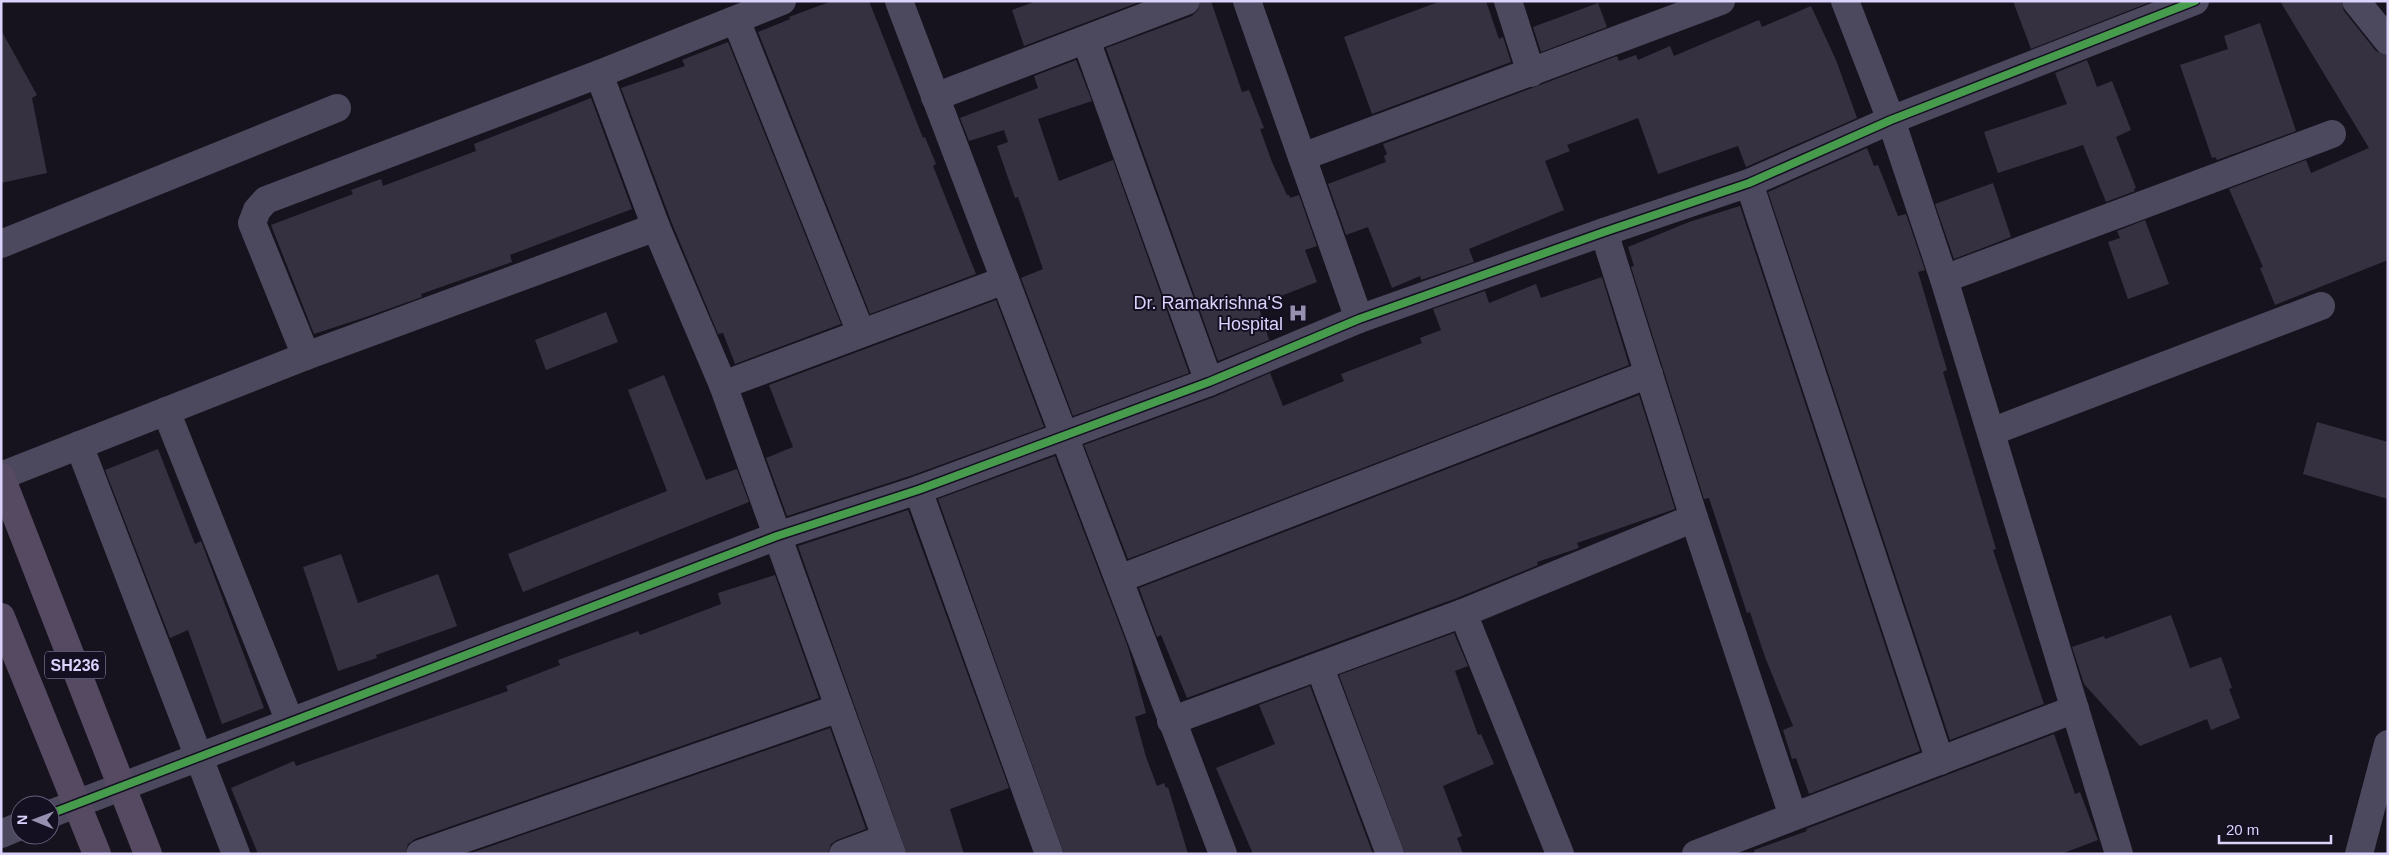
<svg xmlns="http://www.w3.org/2000/svg" width="2389" height="855" viewBox="0 0 2389 855" font-family="Arial,sans-serif">
  <rect width="100%" height="100%" fill="#16131e"/>
  <!-- building -->
  <g fill="#363140">
    <polygon points="832,1 869,1 923,138 925,137 936,164 933,166 976,274 870,314 758,32 790,19 789,17"/>
    <polygon points="1037,1 1142,1 1024,46 1012,10"/>
    <polygon points="1201,1 1211,1 1242,92 1249,90 1264,128 1260,129 1272,162 1287,195 1289,195 1290,198 1299,195 1317,246 1305,250 1317,282 1258,305 1269,340 1218,361 1106,48 1192,16 1198,10"/>
    <polygon points="1441,1 1486,1 1499,39 1503,37 1511,62 1372,114 1344,37"/>
    <polygon points="2013,1 2147,1 2148,3 2031,49"/>
    <polygon points="2280,1 2341,1 2344,11 2376,51 2388,56 2388,260 2275,305 2260,268 2263,267 2229,189 2306,160 2311,173 2369,148"/>
    <polygon points="1598,3 1607,27 1541,52 1533,27"/>
    <polygon points="1811,6 1836,60 1857,118 1746,167 1738,146 1658,174 1638,118 1567,145 1570,151 1545,161 1564,210 1469,249 1474,262 1421,280 1420,276 1392,288 1368,227 1346,235 1328,184 1386,162 1384,156 1387,154 1383,144 1617,56 1619,61 1636,55 1638,60 1670,46 1674,56 1759,20 1762,27"/>
    <polygon points="2260,23 2296,131 2217,160 2215,157 2212,158 2180,65 2228,49 2224,36"/>
    <polygon points="1,30 37,95 32,98 47,173 1,183"/>
    <polygon points="728,42 841,324 735,364 723,333 718,334 671,221 621,88 685,66 682,60"/>
    <polygon points="1076,60 1092,101 1038,119 1059,181 1113,160 1189,373 1073,416 1021,278 1043,269 1018,197 1015,198 997,146 1008,142 1004,130 969,141 960,118 1038,88 1034,76"/>
    <polygon points="2087,60 2097,87 2112,81 2131,130 2116,137 2136,188 2134,189 2135,191 2106,202 2083,145 1998,173 1984,132 2067,104 2055,73"/>
    <polygon points="591,98 632,209 510,255 512,262 421,294 422,297 363,318 314,334 271,225 353,194 351,190 381,179 383,186 476,151 474,144"/>
    <polygon points="1867,148 1874,166 1878,165 1898,216 1906,214 1925,270 1918,272 1947,370 1943,372 1996,549 1993,550 2044,704 1950,740 1768,192"/>
    <polygon points="1993,183 2011,237 1954,259 1935,204"/>
    <polygon points="1740,206 1920,751 1809,794 1796,758 1792,759 1783,730 1793,726 1765,657 1750,612 1747,613 1709,498 1704,499 1631,267 1634,266 1628,247 1689,222"/>
    <polygon points="2145,220 2169,284 2128,299 2108,242 2120,238 2117,231"/>
    <polygon points="1602,277 1629,365 1128,559 1084,445 1214,397 1270,373 1283,406 1344,381 1341,374 1422,343 1420,338 1441,330 1433,309 1485,291 1489,303 1536,284 1541,298"/>
    <polygon points="996,300 1044,427 913,475 787,516 766,458 793,447 769,385"/>
    <polygon points="606,312 618,342 546,370 535,340"/>
    <polygon points="664,375 706,480 737,469 749,502 523,592 508,554 667,491 628,390"/>
    <polygon points="1639,395 1675,509 1577,543 1579,548 1537,562 1538,565 1457,598 1187,698 1161,635 1157,637 1139,588"/>
    <polygon points="2317,422 2388,442 2388,499 2303,474"/>
    <polygon points="158,449 195,544 201,541 264,708 222,724 188,630 170,638 105,470"/>
    <polygon points="1055,456 1128,647 1146,713 1135,717 1146,757 1157,786 1164,783 1166,788 1168,787 1188,854 1064,854 938,499"/>
    <polygon points="908,510 1009,788 950,809 964,854 907,854 798,546"/>
    <polygon points="341,554 358,603 438,574 457,626 376,655 377,658 338,671 303,567"/>
    <polygon points="775,575 819,698 415,839 408,844 405,854 258,854 231,788 294,761 296,766 508,691 506,686 560,665 558,660 638,631 640,635 721,604 718,593"/>
    <polygon points="2171,615 2190,668 2221,657 2232,688 2229,689 2240,718 2211,730 2207,719 2140,746 2084,684 2072,647 2104,636 2105,639"/>
    <polygon points="1454,633 1468,666 1455,671 1478,735 1481,734 1494,764 1443,786 1462,836 1457,838 1463,854 1405,854 1339,675"/>
    <polygon points="1310,686 1373,854 1253,854 1216,768 1275,744 1259,705"/>
    <polygon points="830,728 866,829 837,840 831,844 828,854 468,854"/>
    <polygon points="2054,734 2075,794 2080,792 2098,840 2061,854 1755,854 1754,850 1807,831 1806,829"/>
  </g>
  <g fill="none" stroke-linecap="round" stroke-linejoin="round">
    <!-- minor -->
    <g stroke="#4c495e" stroke-width="28">
      <polyline points="899,1 1223,854"/>
      <polyline points="1247,1 1359,319"/>
      <polyline points="1508,1 1531,73"/>
      <polyline points="1845,1 1891,120 1944,279 2119,854"/>
      <polyline points="2356,1 2388,41"/>
      <polyline points="736,20 861,333"/>
      <polyline points="1086,40 1209,382"/>
      <polyline points="599,74 656,227 723,385 892,854"/>
      <polyline points="935,97 1186,1"/>
      <polyline points="1302,157 1721,1"/>
      <polyline points="1749,183 1940,761"/>
      <polyline points="1604,232 1694,518 1793,816"/>
      <polyline points="1,244 337,108"/>
      <polyline points="1944,279 2332,134"/>
      <polyline points="306,356 252,223 257,210 266,200 599,74 782,1"/>
      <polyline points="723,385 1005,280"/>
      <polyline points="166,411 290,722"/>
      <polyline points="1991,432 2321,306"/>
      <polyline points="79,445 236,854"/>
      <polyline points="1,476 306,356 656,227"/>
      <polyline points="918,490 1049,854"/>
      <polyline points="1119,579 1649,374"/>
      <polyline points="1463,613 1560,854"/>
      <polyline points="1320,668 1390,854"/>
      <polyline points="1171,721 1463,613 1694,518"/>
      <polyline points="50,814 777,536 918,490 1209,382 1359,319 1604,232 1749,183 1891,120 2195,1"/>
      <polyline points="1,834 20,826"/>
      <polyline points="420,854 839,708"/>
      <polyline points="843,854 886,838"/>
      <polyline points="1696,854 2075,709"/>
      <polyline points="2359,854 2388,744"/>
    </g>
    <!-- primary -->
    <g stroke="#564a62" stroke-width="28">
      <polyline points="1,477 148,854"/>
      <polyline points="1,617 97,854"/>
    </g>
    <!-- cycleway casing -->
    <g stroke="#150f22" stroke-width="11">
      <polyline id="cycleway" points="50,814 777,536 918,490 1209,382 1359,319 1604,232 1749,183 1891,120 2195,1"/>
    </g>
    <!-- cycleway -->
    <use href="#cycleway" stroke="#469c4c" stroke-width="8"/>
  </g>
  <!-- icons -->
  <defs>
    <g id="hospital-bare" transform="scale(1.5)"><path d="M-5-5h3v3.5h4V-5h3V5h-3V1.5h-4V5h-3Z" fill="#9790ae" stroke="#150f22" stroke-width="2.5" paint-order="stroke"/></g>
  </defs>
  <g fill-rule="evenodd">
    <use href="#hospital-bare" x="1298" y="313"/>
  </g>
  <g text-anchor="middle" stroke-width="4" stroke-linejoin="round" paint-order="stroke">
    <!-- shield labels -->
    <rect fill="#150f22" stroke="#a098bb" stroke-width="1" x="45" y="651.5" width="60" height="27" rx="4"/>
    <g font-size="16" font-weight="bold" fill="#dcd3fc">
      <text x="75" y="671">SH236</text>
    </g>
    <!-- poi labels -->
    <g font-size="18" fill="#dcd3fc" stroke="#150f22" text-anchor="end">
      <text x="1283" y="309">Dr. Ramakrishna'S<tspan x="1283" dy="21">Hospital</tspan></text>
    </g>
  </g>
  <!-- border -->
  <rect width="2389" height="855" fill="none" stroke="#dcd3fc" stroke-width="5"/>
  <!-- north arrow -->
  <g transform="translate(35 820) rotate(271)"><circle r="24" fill="#150f22" stroke="#655d79"/>
  <path d="M0-4L9 19L0 12L-9 19Z" fill="#9790ae"/>
  <text y="-8" font-size="14" font-weight="bold" text-anchor="middle" fill="#dcd3fc">N</text>
  </g>
  <!-- scale -->
  <path d="M2219 835v8h112v-8" fill="none" stroke="#dcd3fc" stroke-width="2.5"/>
  <text x="2226" y="835" font-size="15" fill="#dcd3fc" stroke="#150f22" stroke-width="4" paint-order="stroke">20 m</text>
</svg>
